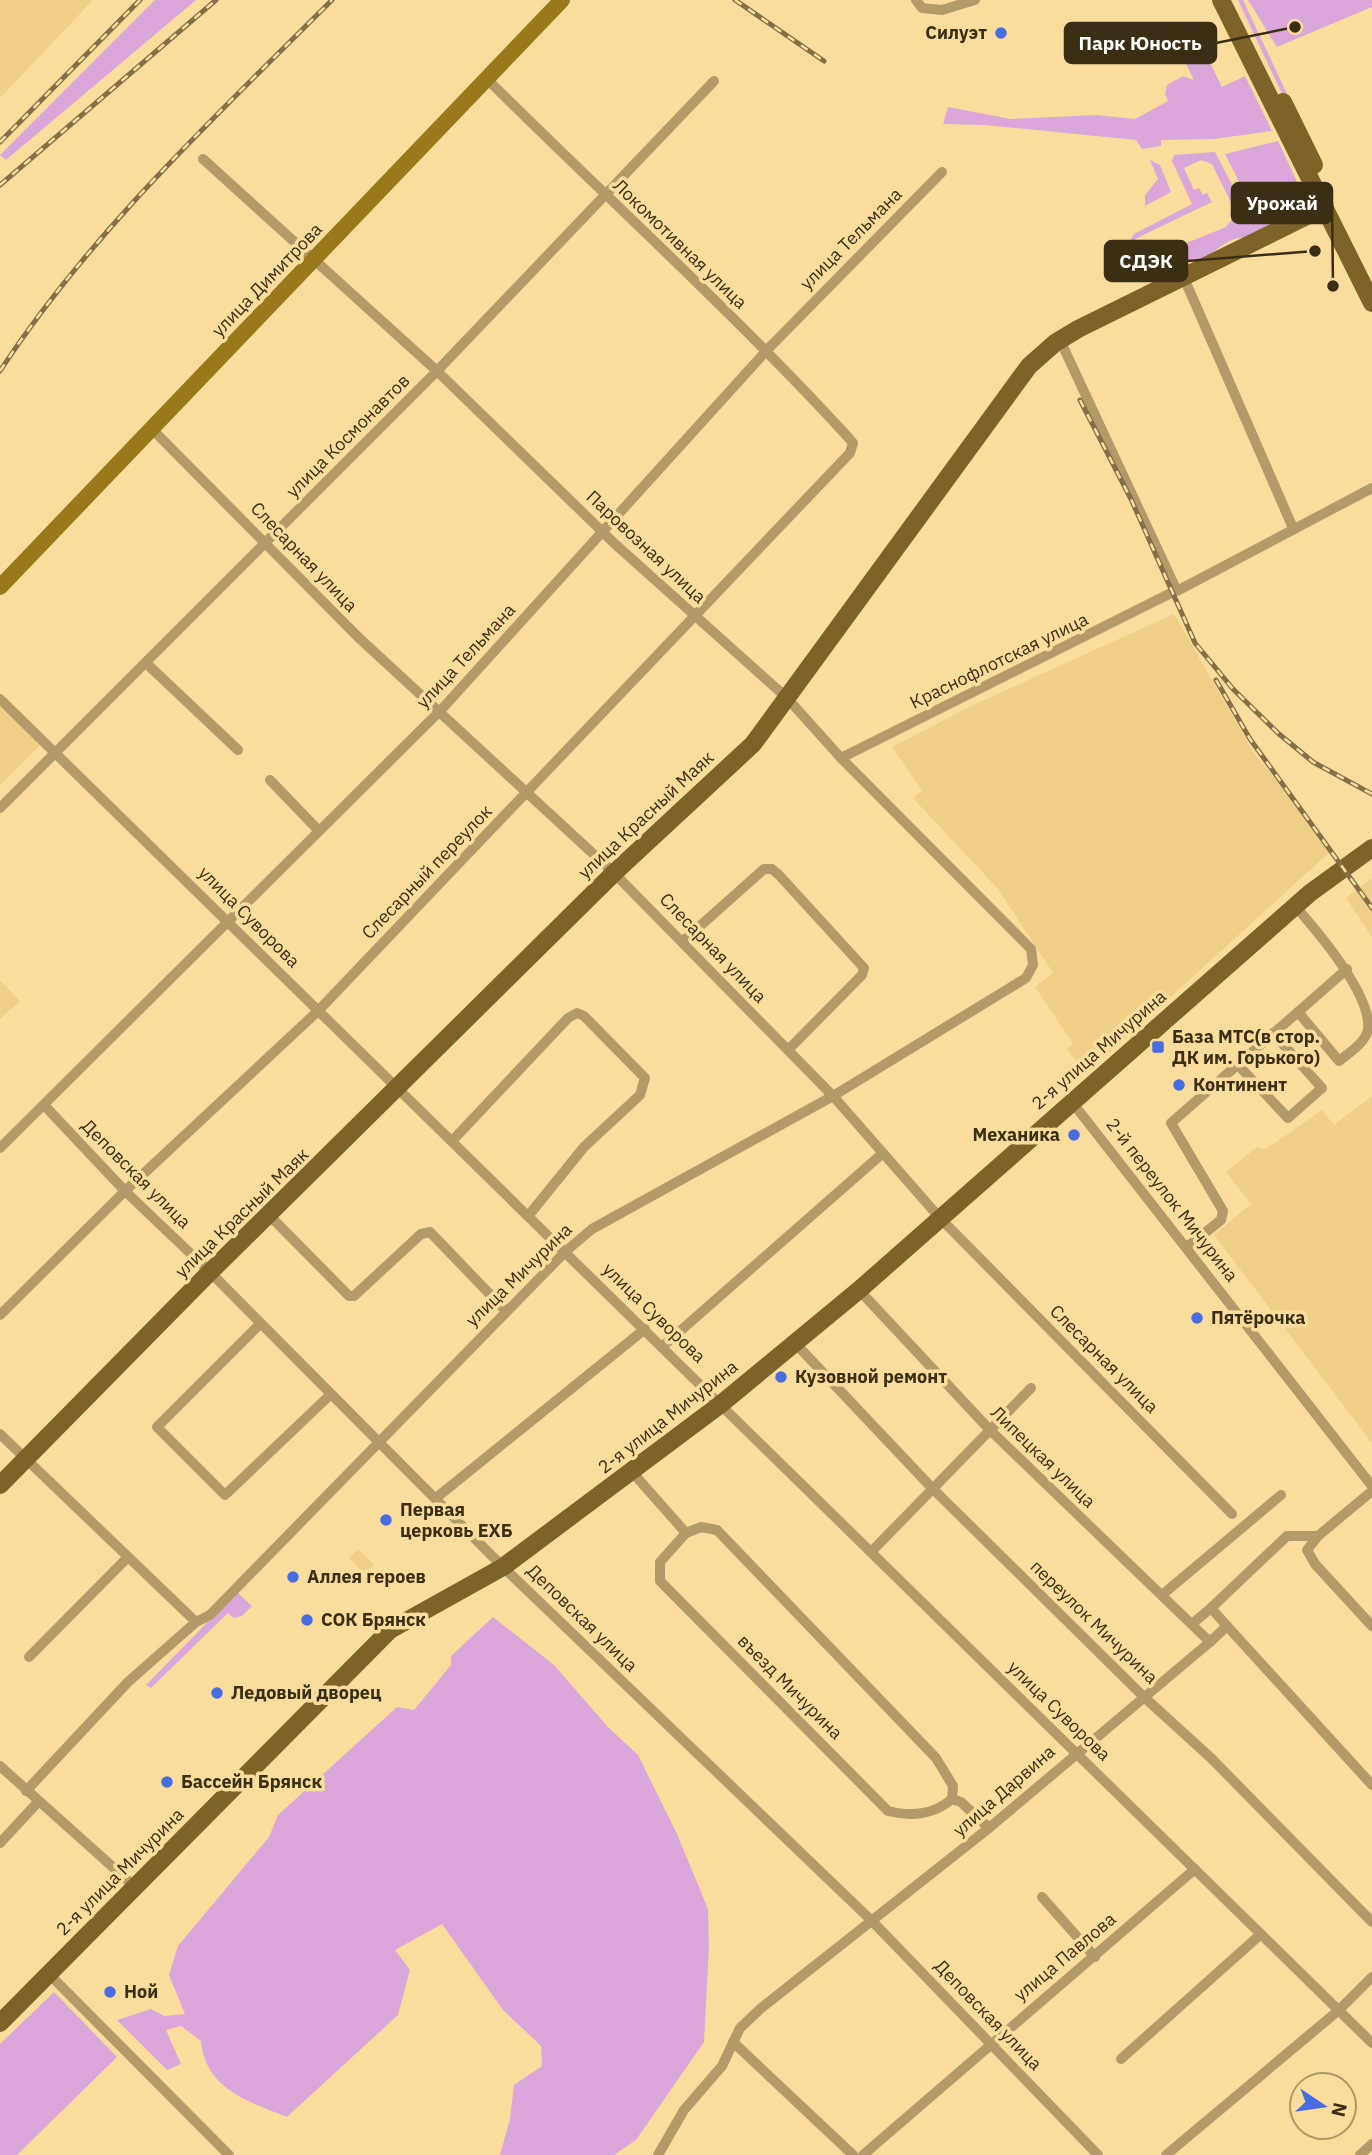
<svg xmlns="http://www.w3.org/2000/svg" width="1372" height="2155" viewBox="0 0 1372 2155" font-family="'IBM Plex Sans',sans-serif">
  <rect width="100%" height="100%" fill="#fadd9c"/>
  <!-- built -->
  <g fill="#efcf87">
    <polygon points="0,0 93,0 0,98"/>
    <polygon points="1174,614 1254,753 1333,849 1086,1074 1067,1049 1073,1044 1035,987 1053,973 998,889 913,798 922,791 892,747 971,706"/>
    <polygon points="0,707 40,745 0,785"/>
    <polygon points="1372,878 1372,937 1346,898"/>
    <polygon points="0,980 20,1001 0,1019"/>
    <polygon points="1372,1096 1372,1443 1214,1235 1251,1204 1226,1172 1257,1147 1266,1149 1322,1110 1334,1125"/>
    <polygon points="358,1549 374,1565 364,1574 349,1558"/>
  </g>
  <!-- green -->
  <g fill="#dba7da" fill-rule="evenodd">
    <polygon points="155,0 196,0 6,160 0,155"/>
    <polygon points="1238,0 1243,0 1288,96 1284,98"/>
    <polygon points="1248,0 1372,0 1372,7 1277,47"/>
    <polygon points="1199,40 1222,87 1245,76 1272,131 1214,139 1161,140 1161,146 1142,149 1136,140 985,125 943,124 948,107 1011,119 1096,115 1135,119 1168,101 1165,94 1167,85 1183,76 1194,80 1179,49"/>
    <path d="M1278,141L1307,203L1305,209L1248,238C1229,234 1214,254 1198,263L1195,258L1187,262L1189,267L1153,285L1131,239L1134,234L1192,204L1172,161L1174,155L1215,152L1243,205L1249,201L1225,154ZM1201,160L1212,164L1234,209L1230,214L1232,219L1226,227L1184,244L1185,248L1159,260L1143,255L1135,239L1212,202L1207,193L1203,195L1199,188L1194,190L1184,168Z"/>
    <polygon points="1150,160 1160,165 1171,192 1145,206 1145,195 1158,179"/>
    <polygon points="237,1592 252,1606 242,1616 234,1618 228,1613 151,1688 146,1685"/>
    <path d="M493,1617L554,1665L608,1727L638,1755L677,1834L708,1909L709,1947L704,2042L636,2140L614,2155H500L510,2119L514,2085L542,2066L541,2046L503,2010L442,1924L395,1950L410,1970L398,2015L287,2117C249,2102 205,2089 201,2041L181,2026L166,2030L181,2064L167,2070L117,2020L151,2009L164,2016L185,2014L169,1975L178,1946L269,1837L278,1815L397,1707L414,1710L451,1665V1656Z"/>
    <polygon points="54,1992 117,2057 17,2155 0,2155 0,2044"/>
  </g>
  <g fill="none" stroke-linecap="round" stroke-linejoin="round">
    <!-- street -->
    <g stroke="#b29b68" stroke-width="10">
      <polyline points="916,0 922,8 942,10 975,0"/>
      <polyline points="1184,278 1293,528"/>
      <polyline points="1060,340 1177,591 1372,488"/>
      <polyline points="150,427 358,637 614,873 833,1096 939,1217 1232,1514"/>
      <polyline points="146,663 238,750"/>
      <polyline points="0,699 1372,2043"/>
      <polyline points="841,758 1171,593"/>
      <polyline points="270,780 319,831"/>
      <polyline points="0,808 437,371 714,81"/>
      <polyline points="682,942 764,869 772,869 779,875 864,968 862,975 788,1050"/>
      <polyline points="1298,1012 1347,969"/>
      <polyline points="1238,1065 1288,1118 1322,1088 1273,1033"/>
      <polyline points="1072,1102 1372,1486"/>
      <polyline points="44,1105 125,1191 210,1272 503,1567 873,1922 1098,2155"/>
      <polyline points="453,1140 568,1018 577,1013 584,1016 645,1078 640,1095 584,1147 529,1215"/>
      <polyline points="0,1148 441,710 767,350 942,172"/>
      <polyline points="270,1216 349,1296 354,1296 421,1234 430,1232 506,1311"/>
      <path d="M1187,1247L1221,1220L1223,1211L1171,1123L1298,1012L1339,1061C1349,1053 1364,1044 1368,1030C1372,995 1318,932 1295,906"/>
      <polyline points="859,1290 989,1429 1210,1642"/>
      <path d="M0,1315L125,1191L318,1011L850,453L853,443L847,436C733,312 607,198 487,79"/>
      <polyline points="260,1324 157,1427 225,1495 330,1395"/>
      <polyline points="795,1343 931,1487 1144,1697 1211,1758 1372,1922"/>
      <polyline points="663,1346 883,1153"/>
      <polyline points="0,1434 196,1622 210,1615 566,1251 592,1229 833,1096 1026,978 1033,965 1031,949 841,758 787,698 615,544 437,371 203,159"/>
      <polyline points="633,1473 686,1533 701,1527 717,1530 936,1758 953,1786 952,1799 961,1802 989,1828"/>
      <polyline points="436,1498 645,1329"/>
      <path d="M686,1533L660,1562V1581L888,1811C912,1817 933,1815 952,1799"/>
      <polyline points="1318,1536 1307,1550 1315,1564 1372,1626"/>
      <polyline points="872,1551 1031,1388"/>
      <polyline points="1162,1595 1281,1495"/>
      <polyline points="1192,1624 1211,1608"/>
      <polyline points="1227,1626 1372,1785"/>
      <polyline points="29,1657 128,1557"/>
      <polyline points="0,1766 134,1886"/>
      <polyline points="26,1791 128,1682 196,1622"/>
      <polyline points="0,1843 38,1802"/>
      <polyline points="1042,1897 1095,1957"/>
      <polyline points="50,1975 229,2155"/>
      <polyline points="733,2042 853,2155"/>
      <polyline points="1121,2059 1261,1934"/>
      <polyline points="658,2155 684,2110 722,2066 740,2028 760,2009 989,1828 1210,1642 1227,1626 1211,1608 1287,1536 1318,1536 1372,1491"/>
      <polyline points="863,2155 1195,1869"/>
      <polyline points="1166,2155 1339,2010 1372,1977"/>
      <polyline points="1360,2155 1372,2144"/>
    </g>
    <!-- secondary -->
    <polyline stroke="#9a781c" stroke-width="16" points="0,587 562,0"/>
    <!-- primary -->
    <g stroke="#7c6327" stroke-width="18">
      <polyline points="1221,0 1372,303"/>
      <polyline points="1283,102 1314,165"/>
      <polyline points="0,1485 210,1272 614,873 753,744 1029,366 1055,343 1078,329 1323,208"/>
      <polyline points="0,2023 390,1630 503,1567 721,1404 859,1290 1310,893 1372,848"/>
    </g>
    <!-- rail casing -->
    <g stroke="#827047" stroke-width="5">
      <g id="rail">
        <polyline points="735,0 824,61"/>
        <polyline points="0,142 140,0"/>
        <polyline points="0,185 216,0"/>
        <path d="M0,371C91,232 215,117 332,0"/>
        <polyline points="1080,400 1131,499 1195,643 1233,689 1279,734 1313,762 1372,794"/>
        <polyline points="1216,680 1250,739 1372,908"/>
      </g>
    </g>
    <!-- rail -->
    <use href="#rail" stroke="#fadd9c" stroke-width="2.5" stroke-dasharray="8" stroke-linecap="butt"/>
  </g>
  <!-- markers -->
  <g fill="#476de0" stroke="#fadd9c" stroke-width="2.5">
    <circle cx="1001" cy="33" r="7"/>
    <rect x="1151" y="1040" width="14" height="14" rx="3.5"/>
    <circle cx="1179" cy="1085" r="7"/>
    <circle cx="1074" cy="1135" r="7"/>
    <circle cx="1197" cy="1318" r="7"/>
    <circle cx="781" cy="1377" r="7"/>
    <circle cx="386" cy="1520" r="7"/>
    <circle cx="293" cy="1577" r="7"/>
    <circle cx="307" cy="1620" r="7"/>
    <circle cx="217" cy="1693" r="7"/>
    <circle cx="167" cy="1782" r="7"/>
    <circle cx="110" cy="1992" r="7"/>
  </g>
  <g text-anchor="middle" stroke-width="7" stroke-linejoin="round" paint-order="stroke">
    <!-- poi labels -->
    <g font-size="18" font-weight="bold" fill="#3a2e14" stroke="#fadd9c" text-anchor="start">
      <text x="987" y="39" text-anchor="end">Силуэт</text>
      <text x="1172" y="1043">База МТС(в стор.<tspan x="1172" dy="21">ДК им. Горького)</tspan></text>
      <text x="1193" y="1091">Континент</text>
      <text x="1060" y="1141" text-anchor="end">Механика</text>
      <text x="1211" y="1324">Пятёрочка</text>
      <text x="795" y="1383">Кузовной ремонт</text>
      <text x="400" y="1516">Первая<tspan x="400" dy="21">церковь ЕХБ</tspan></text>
      <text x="307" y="1583">Аллея героев</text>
      <text x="321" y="1626">СОК Брянск</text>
      <text x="231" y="1699">Ледовый дворец</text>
      <text x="181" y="1788">Бассейн Брянск</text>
      <text x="124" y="1998">Ной</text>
    </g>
    <!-- street labels -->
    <g font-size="18" fill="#3a2e14" stroke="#fadd9c">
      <text transform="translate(851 239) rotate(-45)" y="6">улица Тельмана</text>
      <text transform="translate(680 244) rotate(44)" y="6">Локомотивная улица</text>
      <text transform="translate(267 280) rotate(-46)" y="6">улица Димитрова</text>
      <text transform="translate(348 436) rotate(-45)" y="6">улица Космонавтов</text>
      <text transform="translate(646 547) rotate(43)" y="6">Паровозная улица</text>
      <text transform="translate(304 557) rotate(46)" y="6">Слесарная улица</text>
      <text transform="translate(466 656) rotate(-47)" y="6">улица Тельмана</text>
      <text transform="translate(999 661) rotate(-26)" y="6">Краснофлотская улица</text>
      <text transform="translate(646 815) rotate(-43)" y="6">улица Красный Маяк</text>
      <text transform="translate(427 872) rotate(-46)" y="6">Слесарный переулок</text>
      <text transform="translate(249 917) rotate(45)" y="6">улица Суворова</text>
      <text transform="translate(713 948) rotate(46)" y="6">Слесарная улица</text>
      <text transform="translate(1099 1050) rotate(-41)" y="6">2-я улица Мичурина</text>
      <text transform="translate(136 1174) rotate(45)" y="6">Деповская улица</text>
      <text transform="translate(1172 1200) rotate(52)" y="6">2-й переулок Мичурина</text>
      <text transform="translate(242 1213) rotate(-44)" y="6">улица Красный Маяк</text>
      <text transform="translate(519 1275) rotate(-44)" y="6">улица Мичурина</text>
      <text transform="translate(654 1313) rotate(44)" y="6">улица Суворова</text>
      <text transform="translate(1104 1359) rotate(45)" y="6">Слесарная улица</text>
      <text transform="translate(668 1417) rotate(-38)" y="6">2-я улица Мичурина</text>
      <text transform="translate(1043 1457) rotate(44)" y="6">Липецкая улица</text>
      <text transform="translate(582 1618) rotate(44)" y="6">Деповская улица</text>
      <text transform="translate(1094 1622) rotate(44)" y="6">переулок Мичурина</text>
      <text transform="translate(790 1687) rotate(45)" y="6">въезд Мичурина</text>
      <text transform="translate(1059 1711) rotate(44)" y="6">улица Суворова</text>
      <text transform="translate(1004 1791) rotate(-41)" y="6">улица Дарвина</text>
      <text transform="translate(120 1872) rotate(-45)" y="6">2-я улица Мичурина</text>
      <text transform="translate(1065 1957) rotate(-40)" y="6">улица Павлова</text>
      <text transform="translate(988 2015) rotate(46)" y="6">Деповская улица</text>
    </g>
  </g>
  <!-- callouts -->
  <path fill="none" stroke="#3a2e14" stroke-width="2.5" d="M1295 27L1216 43M1333 286L1332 203M1315 251L1187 261"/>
  <g fill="#3a2e14" stroke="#fadd9c" stroke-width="2.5">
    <circle cx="1295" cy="27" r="7"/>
    <circle cx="1333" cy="286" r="7"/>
    <circle cx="1315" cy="251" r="7"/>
  </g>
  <g fill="#3a2e14" stroke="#3a2e14" stroke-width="2.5">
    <rect x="1065" y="23" width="151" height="40" rx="7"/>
    <rect x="1232" y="183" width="100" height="40" rx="7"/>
    <rect x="1105" y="241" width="82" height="40" rx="7"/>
  </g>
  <g font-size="19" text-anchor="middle" font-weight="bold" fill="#fff">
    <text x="1140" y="50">Парк Юность</text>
    <text x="1282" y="210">Урожай</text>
    <text x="1146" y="268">СДЭК</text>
  </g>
  <!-- north arrow -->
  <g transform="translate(1323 2106) rotate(103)"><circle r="33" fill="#fadd9c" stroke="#ad9766" stroke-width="2"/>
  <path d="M0-5L12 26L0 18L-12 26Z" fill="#476de0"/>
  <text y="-10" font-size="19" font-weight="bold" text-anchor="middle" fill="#3a2e14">N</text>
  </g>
</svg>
